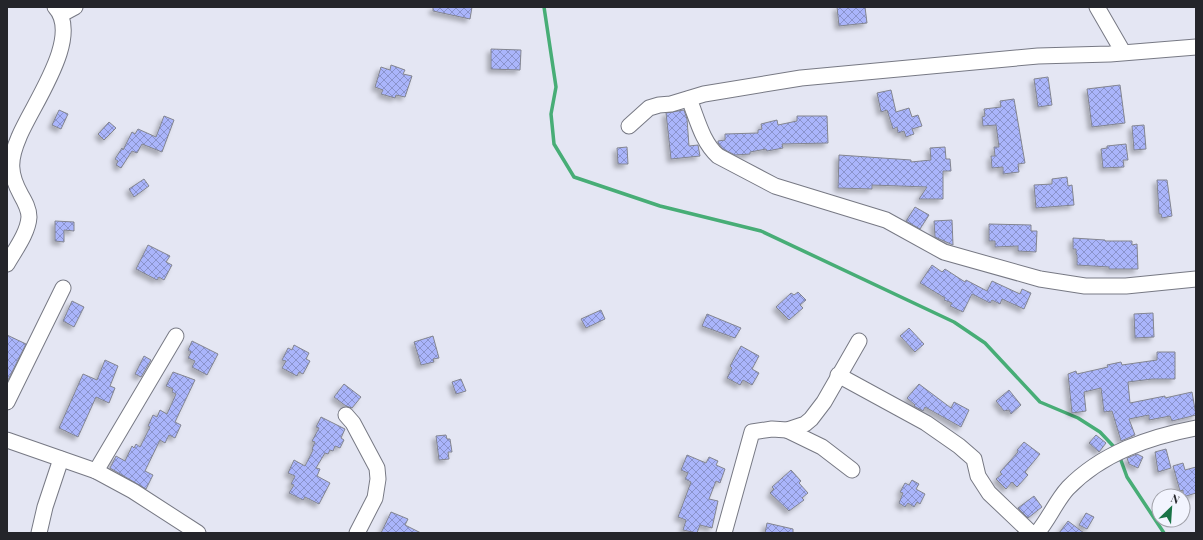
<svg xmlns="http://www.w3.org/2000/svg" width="1203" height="540" viewBox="0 0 1203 540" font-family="'Playfair Display',serif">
  <defs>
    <pattern id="building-cross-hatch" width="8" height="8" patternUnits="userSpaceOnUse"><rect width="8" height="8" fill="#aab5fb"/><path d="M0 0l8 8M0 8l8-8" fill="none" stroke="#8a93cb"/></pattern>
    <filter id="shadow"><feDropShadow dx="-3.5" dy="3.5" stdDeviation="2" flood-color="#0004"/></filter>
  </defs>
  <rect width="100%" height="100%" fill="#e4e6f3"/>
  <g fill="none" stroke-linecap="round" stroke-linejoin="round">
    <!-- stream -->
    <g stroke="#47ad76" stroke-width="3.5">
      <polyline points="544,7 556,87 551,114 554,144 574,177 660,206 761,231 954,322 985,343 1040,402 1078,418 1100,432 1117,450"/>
      <polyline points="1119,455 1127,477 1164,533"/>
    </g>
  </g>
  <!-- building -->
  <g fill="url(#building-cross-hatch)" stroke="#838590" filter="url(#shadow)">
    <polygon points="433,7 472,7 470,19 433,11"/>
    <polygon points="837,7 865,7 867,23 839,26"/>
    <polygon points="491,49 521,50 520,70 491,69"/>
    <polygon points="391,65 405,70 403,74 412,76 405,97 396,95 395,98 381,94 383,90 375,87 381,67 390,70"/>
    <polygon points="1048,77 1052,105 1038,107 1034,79"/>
    <polygon points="1120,85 1125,123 1092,127 1087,89"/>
    <polygon points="891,90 896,112 909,108 912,117 918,115 922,126 912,129 914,134 906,137 904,131 898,133 897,127 893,129 887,110 881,112 877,93"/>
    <polygon points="1014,99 1025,163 1018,164 1019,172 1003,174 1003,167 992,168 991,156 995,156 994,147 999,147 996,125 983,126 982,117 985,116 984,109 1001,107 1000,101"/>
    <polygon points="59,110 68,114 61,129 52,125"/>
    <polygon points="684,110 687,119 689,146 698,145 700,156 671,159 666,113"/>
    <polygon points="164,116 174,120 162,152 142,144 137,153 132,151 121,168 116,165 118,161 115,159 122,148 123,150 132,132 135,134 138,129 156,137"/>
    <polygon points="797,116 827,116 828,143 782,144 783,148 767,151 766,149 750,152 750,154 735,155 723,149 718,143 718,141 725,140 725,134 758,133 758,130 762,129 761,124 777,120 778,125 797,121"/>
    <polygon points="109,122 116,128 104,140 98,134"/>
    <polygon points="1144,125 1146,149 1134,150 1132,126"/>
    <polygon points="1126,144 1128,160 1123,160 1124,167 1103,168 1101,149 1107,148 1107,146"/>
    <polygon points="627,147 628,164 618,164 617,148"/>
    <polygon points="945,147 946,159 950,159 951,171 943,171 943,199 919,199 927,187 872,185 872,189 838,188 839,155 911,160 911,162 931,160 930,148"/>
    <polygon points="1067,177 1068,186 1072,185 1074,205 1036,208 1034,185 1052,184 1052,179"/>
    <polygon points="144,179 149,186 134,197 129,189"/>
    <polygon points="1157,180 1167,180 1172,216 1162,218 1161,214 1159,214"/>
    <polygon points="915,207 929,215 920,229 906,221"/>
    <polygon points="952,220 953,245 935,237 934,221"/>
    <polygon points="55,221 74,222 74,231 64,230 64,242 55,241"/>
    <polygon points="989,224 1031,225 1031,231 1037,231 1036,252 1018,251 1018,246 995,247 995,241 989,241"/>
    <polygon points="1073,238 1105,240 1105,241 1132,241 1132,245 1137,244 1138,269 1109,269 1109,267 1077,265 1077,255 1076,254 1076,249 1073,249"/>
    <polygon points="148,245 170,256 166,262 172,265 164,280 159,277 157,280 136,269"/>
    <polygon points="932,265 942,272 945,269 965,282 966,280 987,291 992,281 1020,294 1022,289 1031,293 1024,309 1002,299 1000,304 992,300 990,303 972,294 963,312 950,306 952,303 944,300 945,298 920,283"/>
    <polygon points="798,292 806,300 800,305 803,308 789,320 776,307 791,293 794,295"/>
    <polygon points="72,301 84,307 74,327 63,321"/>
    <polygon points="601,310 605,319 586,328 581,319"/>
    <polygon points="1153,313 1154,337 1135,338 1134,314"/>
    <polygon points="707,314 741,328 735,338 702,326"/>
    <polygon points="909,328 924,344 915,352 900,336"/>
    <polygon points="7,335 26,344 7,382"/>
    <polygon points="433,336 439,358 433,359 434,362 421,365 414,342"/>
    <polygon points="192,341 218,354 207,375 192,367 195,361 188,358 191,352 188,350"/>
    <polygon points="294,345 309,353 306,359 310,361 303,374 299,372 297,376 282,368 286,361 282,360 288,348 292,350"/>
    <polygon points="741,346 759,356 752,369 759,373 752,385 743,380 740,385 727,378 732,368 730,366"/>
    <polygon points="1157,352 1175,352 1175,379 1152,379 1128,382 1130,403 1165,396 1165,398 1192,392 1196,415 1172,421 1170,416 1149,420 1149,415 1129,419 1135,435 1121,441 1112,411 1104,412 1101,388 1084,392 1086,411 1072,413 1068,374 1076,371 1077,374 1108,367 1107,365 1121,362 1122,365 1157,360"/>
    <polygon points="144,356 151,360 141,377 135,374"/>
    <polygon points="105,360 118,366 110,386 115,388 109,403 96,397 78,437 59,428 83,374 97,380"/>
    <polygon points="173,372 195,380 175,422 181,425 175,438 169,435 165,443 160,440 145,471 153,475 146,489 110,468 116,456 125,461 132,446 134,448 136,444 140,447 150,427 148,426 153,415 157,417 160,410 167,414 176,394 172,392 173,389 166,386"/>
    <polygon points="461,379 466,391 456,394 452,382"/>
    <polygon points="344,384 361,397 352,408 346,406 334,397"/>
    <polygon points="919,384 951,408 954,402 969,410 961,427 925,407 923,411 914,406 915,405 907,398"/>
    <polygon points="1009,390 1021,405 1011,414 1009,410 1004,411 996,401"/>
    <polygon points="321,417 345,429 341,438 344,440 340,448 335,446 333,451 330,450 328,454 325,453 316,468 320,469 317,476 330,483 319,504 305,497 303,500 289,493 294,485 291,484 295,476 288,473 294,460 305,466 313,450 312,449 315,442 312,441 319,428 316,427"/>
    <polygon points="446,435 447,439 450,439 452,452 448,452 449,459 439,460 436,436"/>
    <polygon points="1096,435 1106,443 1099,452 1089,443"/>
    <polygon points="1024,442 1040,454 1025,472 1028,475 1017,487 1012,482 1006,489 996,479 1002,474 1000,472 1018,452 1017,450"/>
    <polygon points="1166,449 1171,468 1158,472 1155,452"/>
    <polygon points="1137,454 1143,457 1138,468 1129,464 1127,458"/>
    <polygon points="687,455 706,463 709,457 718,461 716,465 725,469 720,483 716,481 709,499 718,501 712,528 700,525 697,533 683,530 686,520 678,517 691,482 685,479 688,473 681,470"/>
    <polygon points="1183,463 1185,470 1196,467 1196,493 1183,497 1183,490 1180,491 1173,466"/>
    <polygon points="791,470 801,481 799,483 808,493 802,498 804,500 789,511 770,493 774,489 772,487"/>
    <polygon points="912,480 919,484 916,489 925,494 920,504 917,502 914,507 908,503 905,507 899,503 903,493 900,492 905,483 909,485"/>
    <polygon points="1034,496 1042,507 1028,518 1018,508"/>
    <polygon points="391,512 408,519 405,525 421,533 381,533"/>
    <polygon points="1086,513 1094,517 1087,529 1079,525"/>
    <polygon points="1068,521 1084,533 1059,533"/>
    <polygon points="767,523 793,529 793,533 765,533"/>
  </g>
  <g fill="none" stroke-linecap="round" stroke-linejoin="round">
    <!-- minor casing -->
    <g stroke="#777984" stroke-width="17">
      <g id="minor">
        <polyline points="1097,7 1123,52"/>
        <polyline points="62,14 75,7"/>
        <path d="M689,99C697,118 702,142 718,156L775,186L886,220L944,252L1040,279L1085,286H1126L1196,279"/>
        <polyline points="629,126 649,108 659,105 671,104 704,94 801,78 1038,56 1110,54 1196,47"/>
        <path d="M7,264C15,250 28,233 29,217C29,209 25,202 21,195C9,173 9,160 19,137C32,105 83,37 55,7"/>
        <polyline points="838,375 926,423 959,446 974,459 978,476 989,493 1031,533"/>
        <polyline points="7,402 63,288"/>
        <polyline points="346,415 353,423 377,468 378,479 375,498 357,533"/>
        <polyline points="787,430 822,447 852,470"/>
        <polyline points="7,440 96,471 133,491 198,533"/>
        <polyline points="96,471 176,336"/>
        <polyline points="39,533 45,507 61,459"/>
        <polyline points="724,533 752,432 772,429 787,430 805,424 811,419 824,402 859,341"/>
        <path d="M1037,533C1049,519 1056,501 1068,488C1102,453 1149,437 1196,428"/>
      </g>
    </g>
    <!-- minor -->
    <use href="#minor" stroke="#fff" stroke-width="15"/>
  </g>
  <!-- border -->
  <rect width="1203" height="540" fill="none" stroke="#24252a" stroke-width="16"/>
  <!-- north arrow -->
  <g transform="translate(1171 508) rotate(25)"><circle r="19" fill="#f2f4fe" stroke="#a0a1a9"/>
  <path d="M0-3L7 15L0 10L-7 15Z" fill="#197347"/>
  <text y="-6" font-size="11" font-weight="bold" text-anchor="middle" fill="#24252a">N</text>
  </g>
</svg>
